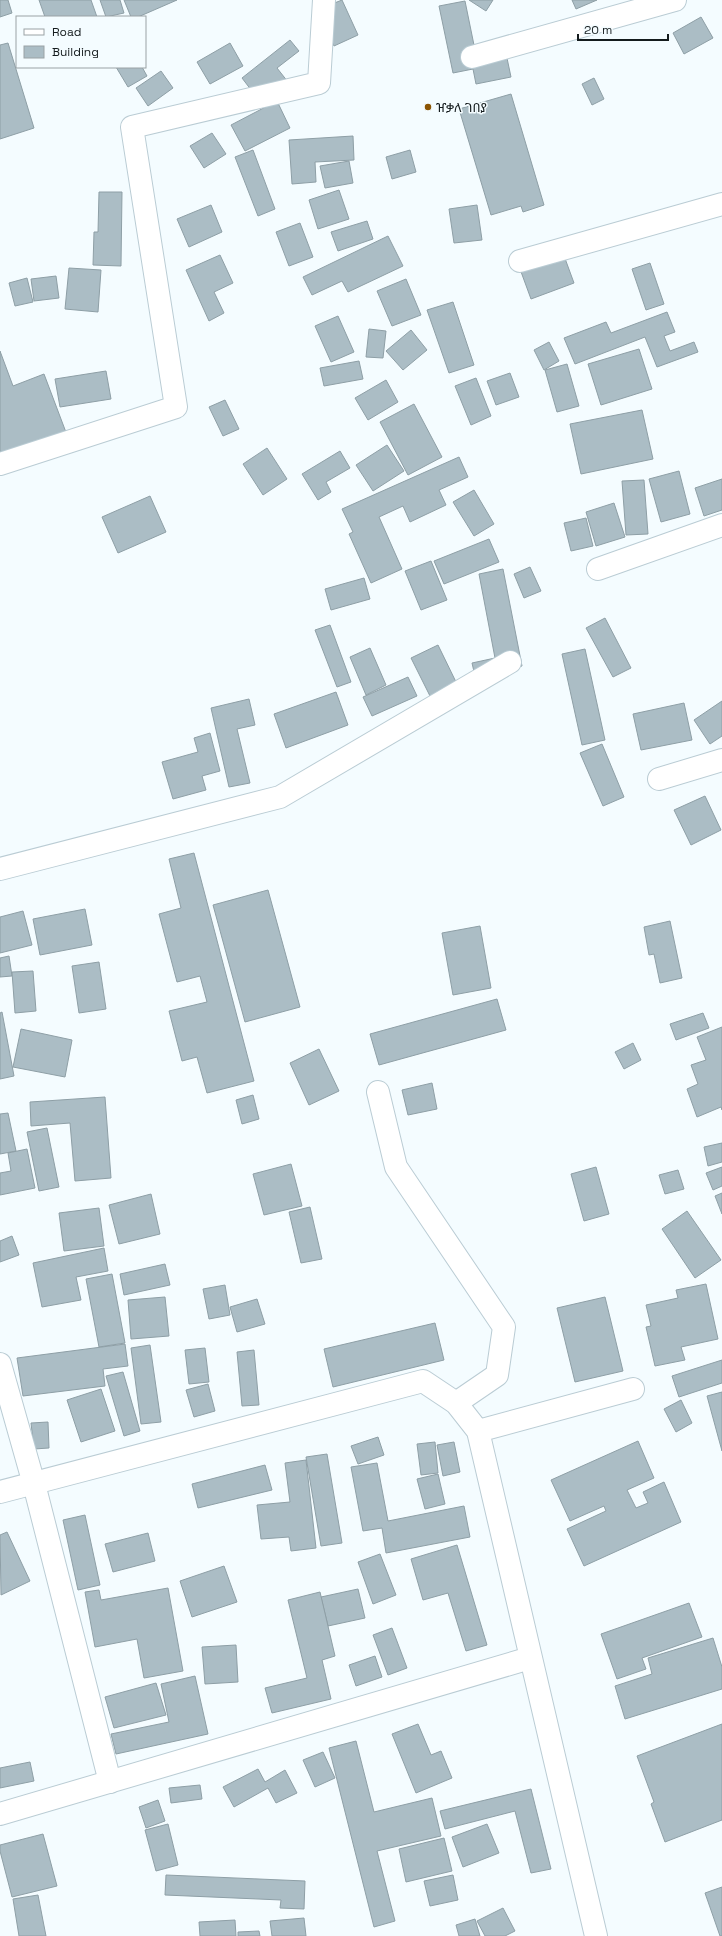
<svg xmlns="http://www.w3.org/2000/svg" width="722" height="1936" viewBox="0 0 722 1936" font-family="'Space Grotesk','Noto Sans Ethiopic',sans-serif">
  <rect width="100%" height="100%" fill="#f4fcff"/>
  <!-- building -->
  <g fill="#abbdc5" stroke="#8e9fa6">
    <polygon points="0,0 8,0 12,13 0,17"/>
    <polygon points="39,0 91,0 97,17 45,17"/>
    <polygon points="100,0 120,0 124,13 106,17"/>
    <polygon points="124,0 177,0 138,17 131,17"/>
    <polygon points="342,0 358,35 334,46 317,10"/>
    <polygon points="469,0 493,0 486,11"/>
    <polygon points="572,0 597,0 576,9"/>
    <polygon points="465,1 475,50 504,44 511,77 476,84 473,69 453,73 439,6"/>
    <polygon points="701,17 713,38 684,54 673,33"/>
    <polygon points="290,40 299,51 277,68 288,82 261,103 242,78"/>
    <polygon points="8,43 34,128 0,139 0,45"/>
    <polygon points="230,43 243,66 210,84 197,62"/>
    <polygon points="116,67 142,67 147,76 128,87"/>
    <polygon points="161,71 173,88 148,106 136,88"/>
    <polygon points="594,78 604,99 592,105 582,84"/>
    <polygon points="511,94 544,205 523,212 521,206 491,215 459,109"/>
    <polygon points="277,101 290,128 245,151 231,125"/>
    <polygon points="212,133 226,154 204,168 190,146"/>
    <polygon points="353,136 354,160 315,162 316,182 292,184 289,140"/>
    <polygon points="253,150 275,209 258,216 235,157"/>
    <polygon points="410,150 416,172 392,179 386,157"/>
    <polygon points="349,161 353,183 325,188 320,166"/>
    <polygon points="339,190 349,219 318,229 309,200"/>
    <polygon points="99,192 122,192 121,266 93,265 94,232 98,232"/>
    <polygon points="211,205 222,232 189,247 177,219"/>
    <polygon points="477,205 482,240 454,243 449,209"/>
    <polygon points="367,221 373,239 338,251 331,232"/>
    <polygon points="300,223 313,257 289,266 276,232"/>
    <polygon points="388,236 403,266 348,292 342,281 312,295 303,277"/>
    <polygon points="563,253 574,283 531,299 520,269"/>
    <polygon points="220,255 233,283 214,292 224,313 209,321 186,270"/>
    <polygon points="650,263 664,304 646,310 632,269"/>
    <polygon points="69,268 101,270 98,312 65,309"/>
    <polygon points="56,276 59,298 34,301 31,279"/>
    <polygon points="27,278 33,302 15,306 9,283"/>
    <polygon points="406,279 421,315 392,326 377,291"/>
    <polygon points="453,302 474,365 449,373 427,310"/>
    <polygon points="667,312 675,332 664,336 670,351 694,342 698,352 657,367 645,337 575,364 564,338 606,322 611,333"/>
    <polygon points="338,316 354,352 331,362 315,326"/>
    <polygon points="369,329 386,331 383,358 366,357"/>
    <polygon points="411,330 427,350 403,370 386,351"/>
    <polygon points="549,342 559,361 544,370 534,350"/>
    <polygon points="639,349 652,389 601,405 588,364"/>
    <polygon points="0,351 13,386 44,374 67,435 0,460"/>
    <polygon points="359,361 363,379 324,386 320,368"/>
    <polygon points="567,364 579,406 557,412 545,370"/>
    <polygon points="106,371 111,399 60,407 55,379"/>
    <polygon points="510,373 519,397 496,405 487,381"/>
    <polygon points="476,378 491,416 471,425 455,386"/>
    <polygon points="386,380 398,402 368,420 355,398"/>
    <polygon points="225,400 239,429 223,436 209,407"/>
    <polygon points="414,404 442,457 408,475 380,422"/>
    <polygon points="642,410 653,459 581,474 570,424"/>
    <polygon points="387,445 404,471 373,491 356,465"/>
    <polygon points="267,448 287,479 263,495 243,464"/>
    <polygon points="340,451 350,468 326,482 331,492 318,500 302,474"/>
    <polygon points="459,457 468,477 439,490 446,505 410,522 403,506 379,517 402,569 371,583 349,534 353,532 342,509"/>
    <polygon points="679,471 690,514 661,522 649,479"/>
    <polygon points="722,479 722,510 704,516 695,488"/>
    <polygon points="644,480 648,534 626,535 622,481"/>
    <polygon points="474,490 494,524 474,536 453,502"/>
    <polygon points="150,496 166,532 118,553 102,517"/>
    <polygon points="614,503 625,537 596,546 586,512"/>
    <polygon points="586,518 593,546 571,551 564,523"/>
    <polygon points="489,539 499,562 444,584 434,561"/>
    <polygon points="431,561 447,600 421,610 405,571"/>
    <polygon points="530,567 541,591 524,598 514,574"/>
    <polygon points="503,569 522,666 475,676 472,663 495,658 479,574"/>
    <polygon points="364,578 370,599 331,610 325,589"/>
    <polygon points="605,618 631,668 613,677 586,628"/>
    <polygon points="330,625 351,682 337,687 315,630"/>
    <polygon points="438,645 457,684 431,698 411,658"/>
    <polygon points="370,648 386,685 366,695 350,657"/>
    <polygon points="585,649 605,740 582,745 562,654"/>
    <polygon points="408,677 417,696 372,716 363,697"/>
    <polygon points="336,692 348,725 286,748 274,714"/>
    <polygon points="249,699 255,725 237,729 250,783 229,787 211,708"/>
    <polygon points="722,701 722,736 710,744 694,720"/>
    <polygon points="684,703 692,740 641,750 633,714"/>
    <polygon points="210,733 220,771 202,776 206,790 173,799 162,762 198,752 194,738"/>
    <polygon points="602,744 624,797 603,806 580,753"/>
    <polygon points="705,796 721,830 691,845 674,810"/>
    <polygon points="194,853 254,1081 207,1093 197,1057 182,1061 169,1011 207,1002 200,976 177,982 159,914 181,908 169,859"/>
    <polygon points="268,890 300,1007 245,1022 213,905"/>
    <polygon points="85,909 92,945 40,955 33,919"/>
    <polygon points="23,911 32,945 0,953 0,917"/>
    <polygon points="670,921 682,978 660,983 654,954 649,955 644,927"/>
    <polygon points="480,926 491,988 453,995 442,933"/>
    <polygon points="9,956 12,976 0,977 0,958"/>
    <polygon points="99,962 106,1009 79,1013 72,966"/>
    <polygon points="33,971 36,1011 15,1013 12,972"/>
    <polygon points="497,999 506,1030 379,1065 370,1034"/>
    <polygon points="2,1012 14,1076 0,1079 0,1013"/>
    <polygon points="703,1013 709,1028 676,1040 670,1024"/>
    <polygon points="722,1027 722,1110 721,1107 697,1117 687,1089 698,1084 691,1065 706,1060 697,1037"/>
    <polygon points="21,1029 72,1040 65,1077 13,1067"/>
    <polygon points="633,1043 641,1060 624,1069 615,1052"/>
    <polygon points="319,1049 339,1091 309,1105 290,1063"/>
    <polygon points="432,1083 437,1109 408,1115 402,1090"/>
    <polygon points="253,1095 259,1119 242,1124 236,1100"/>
    <polygon points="105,1097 111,1178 75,1181 70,1123 31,1126 30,1102"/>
    <polygon points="8,1113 16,1151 0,1154 0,1114"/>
    <polygon points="47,1128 59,1187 39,1191 27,1132"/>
    <polygon points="722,1143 722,1162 708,1166 704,1147"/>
    <polygon points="27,1149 35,1188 0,1195 0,1173 11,1171 8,1153"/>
    <polygon points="291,1164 302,1206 264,1215 253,1174"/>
    <polygon points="596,1167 609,1214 584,1221 571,1174"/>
    <polygon points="722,1167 722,1186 713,1190 706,1173"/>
    <polygon points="678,1170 684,1189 665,1194 659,1175"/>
    <polygon points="722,1193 722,1214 715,1196"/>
    <polygon points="151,1194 160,1234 119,1244 109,1205"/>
    <polygon points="310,1207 322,1259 301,1263 289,1212"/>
    <polygon points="99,1208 104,1246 64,1251 59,1213"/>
    <polygon points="687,1211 721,1260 695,1278 662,1229"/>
    <polygon points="12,1236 19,1255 0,1262 0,1241"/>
    <polygon points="104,1248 108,1271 76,1277 81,1300 42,1307 33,1263"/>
    <polygon points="165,1264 170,1285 124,1295 120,1274"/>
    <polygon points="112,1274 125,1343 99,1347 86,1279"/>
    <polygon points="706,1284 718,1339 681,1347 685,1360 655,1366 646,1327 651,1326 646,1305 678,1298 676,1290"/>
    <polygon points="225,1285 230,1315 209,1319 203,1289"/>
    <polygon points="165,1297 169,1336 131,1339 128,1300"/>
    <polygon points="605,1297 623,1371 575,1382 557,1308"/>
    <polygon points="257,1299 265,1324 237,1332 230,1307"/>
    <polygon points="435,1323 444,1360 333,1387 324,1349"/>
    <polygon points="125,1344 128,1366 103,1369 105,1386 23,1396 17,1358"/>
    <polygon points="150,1345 161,1422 141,1424 131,1348"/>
    <polygon points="205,1348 209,1382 189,1384 185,1350"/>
    <polygon points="254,1350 259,1405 242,1406 237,1352"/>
    <polygon points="722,1360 722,1383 679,1397 672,1376"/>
    <polygon points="123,1372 140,1431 124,1436 106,1376"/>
    <polygon points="208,1384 215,1411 194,1417 186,1390"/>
    <polygon points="101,1389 115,1431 81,1442 67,1400"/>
    <polygon points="722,1392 722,1451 707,1396"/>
    <polygon points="681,1400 692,1423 676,1432 664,1409"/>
    <polygon points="48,1422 49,1448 34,1449 31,1423"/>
    <polygon points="378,1437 384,1455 358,1464 351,1446"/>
    <polygon points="638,1441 654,1478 627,1490 636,1508 648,1503 643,1492 664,1482 681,1522 584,1566 567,1529 606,1511 604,1506 570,1521 551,1480"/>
    <polygon points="435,1442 438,1473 421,1475 417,1444"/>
    <polygon points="454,1442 460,1472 443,1476 437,1445"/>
    <polygon points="327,1454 342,1543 321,1546 306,1457"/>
    <polygon points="306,1460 316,1548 291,1551 289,1537 261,1539 257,1505 290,1502 285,1463"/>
    <polygon points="377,1463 388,1521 464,1506 470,1537 386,1553 382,1528 363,1531 351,1467"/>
    <polygon points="265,1465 272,1490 198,1508 192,1484"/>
    <polygon points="438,1474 445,1504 425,1509 417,1479"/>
    <polygon points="85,1515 100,1585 78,1590 63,1520"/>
    <polygon points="7,1532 30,1581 1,1595 0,1535"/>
    <polygon points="148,1533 155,1561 113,1572 105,1544"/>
    <polygon points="457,1545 487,1645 466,1651 448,1593 423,1600 411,1559"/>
    <polygon points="380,1554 396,1595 373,1604 358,1562"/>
    <polygon points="224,1566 237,1602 192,1617 180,1581"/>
    <polygon points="168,1588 183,1671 144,1678 137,1639 95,1647 85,1592 99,1590 101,1600"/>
    <polygon points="358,1589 365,1618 328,1626 321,1597"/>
    <polygon points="320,1592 335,1656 322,1660 331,1699 272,1713 265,1688 307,1678 288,1600"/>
    <polygon points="689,1603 702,1637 642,1658 646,1669 617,1679 601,1634"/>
    <polygon points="392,1628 407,1668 388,1675 373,1635"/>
    <polygon points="713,1638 722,1667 722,1689 625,1719 615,1686 652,1674 648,1658"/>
    <polygon points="236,1645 238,1682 205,1684 202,1647"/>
    <polygon points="375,1656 382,1677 356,1686 349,1665"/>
    <polygon points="195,1676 208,1734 116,1754 111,1734 169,1722 161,1684"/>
    <polygon points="156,1683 166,1715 114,1728 105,1697"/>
    <polygon points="418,1724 431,1755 441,1751 452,1778 416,1793 392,1734"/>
    <polygon points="722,1724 722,1820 665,1842 651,1804 654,1802 637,1756"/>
    <polygon points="356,1741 374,1812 432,1798 441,1836 377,1851 395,1921 374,1927 329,1748"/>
    <polygon points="323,1752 335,1778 315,1787 303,1760"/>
    <polygon points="30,1762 34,1781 0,1788 0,1768"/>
    <polygon points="258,1769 265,1782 285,1770 297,1793 276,1803 268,1788 234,1807 223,1787"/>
    <polygon points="200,1785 202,1799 171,1803 169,1788"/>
    <polygon points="531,1789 551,1869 531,1873 515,1811 445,1829 440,1811"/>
    <polygon points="158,1800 165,1821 146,1828 139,1807"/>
    <polygon points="168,1824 178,1865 156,1871 145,1830"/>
    <polygon points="487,1824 499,1853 463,1867 452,1837"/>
    <polygon points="43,1834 57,1886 12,1897 0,1851 0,1845"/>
    <polygon points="444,1838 452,1871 406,1882 399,1849"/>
    <polygon points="166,1875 305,1881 304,1909 280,1908 281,1900 165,1895"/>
    <polygon points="453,1875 458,1900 430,1906 424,1881"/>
    <polygon points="722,1887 722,1936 720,1936 705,1893"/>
    <polygon points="38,1895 46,1936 19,1936 13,1899"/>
    <polygon points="503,1908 515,1931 505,1936 485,1936 477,1921"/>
    <polygon points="304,1918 306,1936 272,1936 270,1921"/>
    <polygon points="475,1919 480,1936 459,1936 456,1925"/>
    <polygon points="235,1920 236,1936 200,1936 199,1922"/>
    <polygon points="259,1931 260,1936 238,1936 238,1932"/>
  </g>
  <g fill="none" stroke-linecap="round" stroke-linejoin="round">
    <!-- street casing -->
    <g stroke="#baccd4" stroke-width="24">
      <g id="street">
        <polyline points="472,57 675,0"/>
        <polyline points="520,261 722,204"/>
        <polyline points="0,464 176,407 132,127 319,83 324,0"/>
        <polyline points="598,569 722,525"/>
        <polyline points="659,779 722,760"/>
        <polyline points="0,869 280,797 510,662"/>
        <polyline points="378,1092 396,1167 504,1327 497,1375 456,1403"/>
        <polyline points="0,1364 34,1484 110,1782"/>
        <polyline points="478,1431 633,1389"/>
        <polyline points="0,1492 423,1381 456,1403 478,1431 596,1936"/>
        <polyline points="0,1814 530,1658"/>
      </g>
    </g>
    <!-- street -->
    <use href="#street" stroke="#fff" stroke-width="22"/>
  </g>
  <!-- markers -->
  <circle fill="#8a5403" stroke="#f4fcff" stroke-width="1.5" cx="428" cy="107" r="4"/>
  <g text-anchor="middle" stroke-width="3" stroke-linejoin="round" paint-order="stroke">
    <!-- poi labels -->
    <g font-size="13" fill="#141b1d" stroke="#f4fcff" text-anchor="start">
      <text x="436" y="112">ዠቃለ ገበያ</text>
    </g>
  </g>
  <!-- legend -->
  <rect x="16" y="16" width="130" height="52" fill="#f4fcff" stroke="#9aa2a5"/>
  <rect x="24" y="29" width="20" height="6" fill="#ffffff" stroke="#9aa2a5"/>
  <text x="52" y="36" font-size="12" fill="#141b1d">Road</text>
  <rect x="24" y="46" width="20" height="12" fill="#abbdc5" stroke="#9aa2a5"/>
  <text x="52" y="56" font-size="12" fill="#141b1d">Building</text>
  <!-- scale -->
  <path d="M578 34v6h90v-6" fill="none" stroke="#141b1d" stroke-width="2"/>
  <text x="584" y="34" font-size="12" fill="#141b1d" stroke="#f4fcff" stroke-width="3" paint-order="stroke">20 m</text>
</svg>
